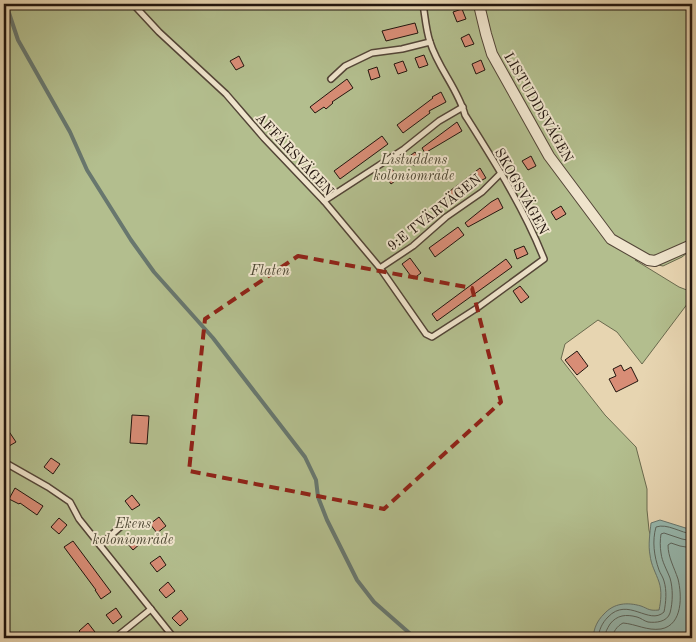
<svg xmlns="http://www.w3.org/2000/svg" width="696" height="642" viewBox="0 0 696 642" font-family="'Old Standard TT',serif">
  <rect width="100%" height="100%" fill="#e7d5b1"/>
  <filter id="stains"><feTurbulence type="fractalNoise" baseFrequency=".004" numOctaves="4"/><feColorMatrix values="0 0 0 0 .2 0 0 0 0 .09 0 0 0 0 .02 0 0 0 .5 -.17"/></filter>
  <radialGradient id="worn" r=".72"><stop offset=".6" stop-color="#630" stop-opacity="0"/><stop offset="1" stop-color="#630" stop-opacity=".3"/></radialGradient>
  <!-- green -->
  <polygon fill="#b3be8e" stroke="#6a6a4e" points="4,4 692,4 692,249 682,257 663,266 635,260 679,287 692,292 691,299 642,364 617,332 598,320 565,344 561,359 605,415 636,447 647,489 647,510 649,530 674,633 692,638 4,638"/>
  <!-- water -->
  <path fill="#97b8ae" stroke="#68776e" d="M660,520L692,530V638H593C594,628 597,621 604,614C614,603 627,602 641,606C649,609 649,611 659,610C661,601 662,591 659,582C656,573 651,565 650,555C648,545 650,533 651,523Z"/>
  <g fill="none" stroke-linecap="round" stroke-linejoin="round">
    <!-- shore -->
    <g stroke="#5c665e" stroke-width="1">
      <path d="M598,638C599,630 602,623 608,617C628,596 649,626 664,612C666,602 667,591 664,581C663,577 660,573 659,570C654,556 652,541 656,527C667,523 681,533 692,534"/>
      <path d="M605,638C605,632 607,629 610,624C617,615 626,614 637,617C641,618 644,621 648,622C656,623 667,622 670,613C673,602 673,588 670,578C667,570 662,562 661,553C660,547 660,540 661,534L664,533L682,539L692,541"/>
      <path d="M612,638C613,632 617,626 623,623C636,624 647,631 661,629C683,625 682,595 678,579C674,567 668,557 668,545L671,543L680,546L692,548"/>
    </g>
    <!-- stream -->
    <polyline stroke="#68776e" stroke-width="4" points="6,4 18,40 70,132 87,170 131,240 154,272 213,338 305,457 316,480 318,497 327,520 357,580 374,602 415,638"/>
  </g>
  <!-- building -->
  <g fill="#d88d76" stroke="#22150e">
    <polygon points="462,9 466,19 457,22 453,12"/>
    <polygon points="415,23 418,33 386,41 382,31"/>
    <polygon points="469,34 474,44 465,47 461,38"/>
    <polygon points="424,55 428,65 419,68 415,58"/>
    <polygon points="239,56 244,66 236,70 230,61"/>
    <polygon points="481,60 485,70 476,74 472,64"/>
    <polygon points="403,61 407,71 398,74 394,64"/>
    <polygon points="377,67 380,77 371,80 368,70"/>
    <polygon points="347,79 353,88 332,102 333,103 326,109 324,107 315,113 310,107"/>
    <polygon points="441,92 446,102 429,111 430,113 403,133 397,125 433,98 432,97"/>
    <polygon points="457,122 462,131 425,153 422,148"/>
    <polygon points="382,136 388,144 340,179 334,171"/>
    <polygon points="415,152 421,161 414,166 407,158"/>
    <polygon points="531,156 536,166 528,170 522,161"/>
    <polygon points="480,168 486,178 467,188 469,190 461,196 459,193 449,198 446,194"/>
    <polygon points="392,169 399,178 391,184 385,175"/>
    <polygon points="498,198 503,208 468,227 465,223 491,202"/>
    <polygon points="561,206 566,214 556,220 551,212"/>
    <polygon points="458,227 464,235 435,257 429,248"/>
    <polygon points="524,246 528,254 517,259 514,250"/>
    <polygon points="410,258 421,273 413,279 402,264"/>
    <polygon points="506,259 512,267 437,321 432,314"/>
    <polygon points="520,286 529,297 521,303 513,291"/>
    <polygon points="577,351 588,366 577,375 565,360"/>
    <polygon points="621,365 624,371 631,367 638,381 616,392 609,379 616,376 613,369"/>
    <polygon points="132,415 149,416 147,444 130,443"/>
    <polygon points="4,424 16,442 4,449"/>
    <polygon points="51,458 60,464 53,474 44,467"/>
    <polygon points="15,488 43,506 37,515 20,503 19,504 9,499"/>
    <polygon points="132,495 140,505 132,510 125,501"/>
    <polygon points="159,517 166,526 157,533 150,524"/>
    <polygon points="59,518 67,525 59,534 51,527"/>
    <polygon points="136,536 141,543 133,550 127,543"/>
    <polygon points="73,541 111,592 101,599 95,590 96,590 64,547"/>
    <polygon points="160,556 166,565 157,572 150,563"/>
    <polygon points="168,582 175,591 166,598 159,590"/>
    <polygon points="116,608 122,617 113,624 106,615"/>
    <polygon points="181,610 188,619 180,626 172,618"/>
    <polygon points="88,623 95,632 87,638 85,638 79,631"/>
  </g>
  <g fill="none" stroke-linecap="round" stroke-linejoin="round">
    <!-- lane casing -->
    <g stroke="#534537" stroke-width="8">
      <g id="lane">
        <path d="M133,4L159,32L226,94L264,138L324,201L380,268L426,334L432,337L477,308L544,259C524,208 494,161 465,115C458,89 438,68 430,42C426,30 425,16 423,4"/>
        <polyline points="331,79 345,66 372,53 402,49 430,42"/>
        <polyline points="324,201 404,149 439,121 463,107"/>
        <polyline points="380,268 413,246 446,217 482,192 501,173"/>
        <polyline points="4,462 48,487 70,502 79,519 174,638"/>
        <polyline points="100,545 126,522"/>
        <polyline points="115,638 151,609"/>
      </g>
    </g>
    <!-- street casing -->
    <g stroke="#534537" stroke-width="12">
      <polyline id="street" points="480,4 480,9 486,34 492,54 549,156 611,239 648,260 655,261 689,246 692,244"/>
    </g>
    <!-- lane -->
    <use href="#lane" stroke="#efe4cc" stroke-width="5"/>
    <!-- street -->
    <use href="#street" stroke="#efe4cc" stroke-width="10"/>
  </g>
  <!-- marked area -->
  <path fill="none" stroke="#8f2418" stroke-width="4" stroke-dasharray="10 6" stroke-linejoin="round" d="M298,256L472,288L501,402L384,509L189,471L205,319Z"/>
  <g text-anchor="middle" stroke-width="4" stroke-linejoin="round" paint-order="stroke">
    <!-- street labels -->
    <g font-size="14" fill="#22150e" stroke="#efe4cc">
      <text transform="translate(539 107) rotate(60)" y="5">LISTUDDSVÄGEN</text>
      <text transform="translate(295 154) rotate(47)" y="5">AFFÄRSVÄGEN</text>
      <text transform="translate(522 191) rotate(61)" y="5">SKOGSVÄGEN</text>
      <text transform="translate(434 212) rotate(-38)" y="5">9:E TVÄRVÄGEN</text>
    </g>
    <!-- park labels -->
    <g font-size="14" font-style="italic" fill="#4e4834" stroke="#efe4cc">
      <text x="414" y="164">Listuddens<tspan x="414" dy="16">koloniområde</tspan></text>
      <text x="270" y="275">Flaten</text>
      <text x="133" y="528">Ekens<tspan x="133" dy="16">koloniområde</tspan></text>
    </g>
  </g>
  <!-- margin -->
  <rect width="696" height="642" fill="none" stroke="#e7d5b1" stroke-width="20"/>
  <rect x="5" y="5" width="686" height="632" fill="none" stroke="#22150e" stroke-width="2.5"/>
  <rect x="10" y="10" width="676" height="622" fill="none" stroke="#22150e"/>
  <rect width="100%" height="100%" filter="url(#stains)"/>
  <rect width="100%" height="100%" fill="url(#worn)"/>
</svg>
